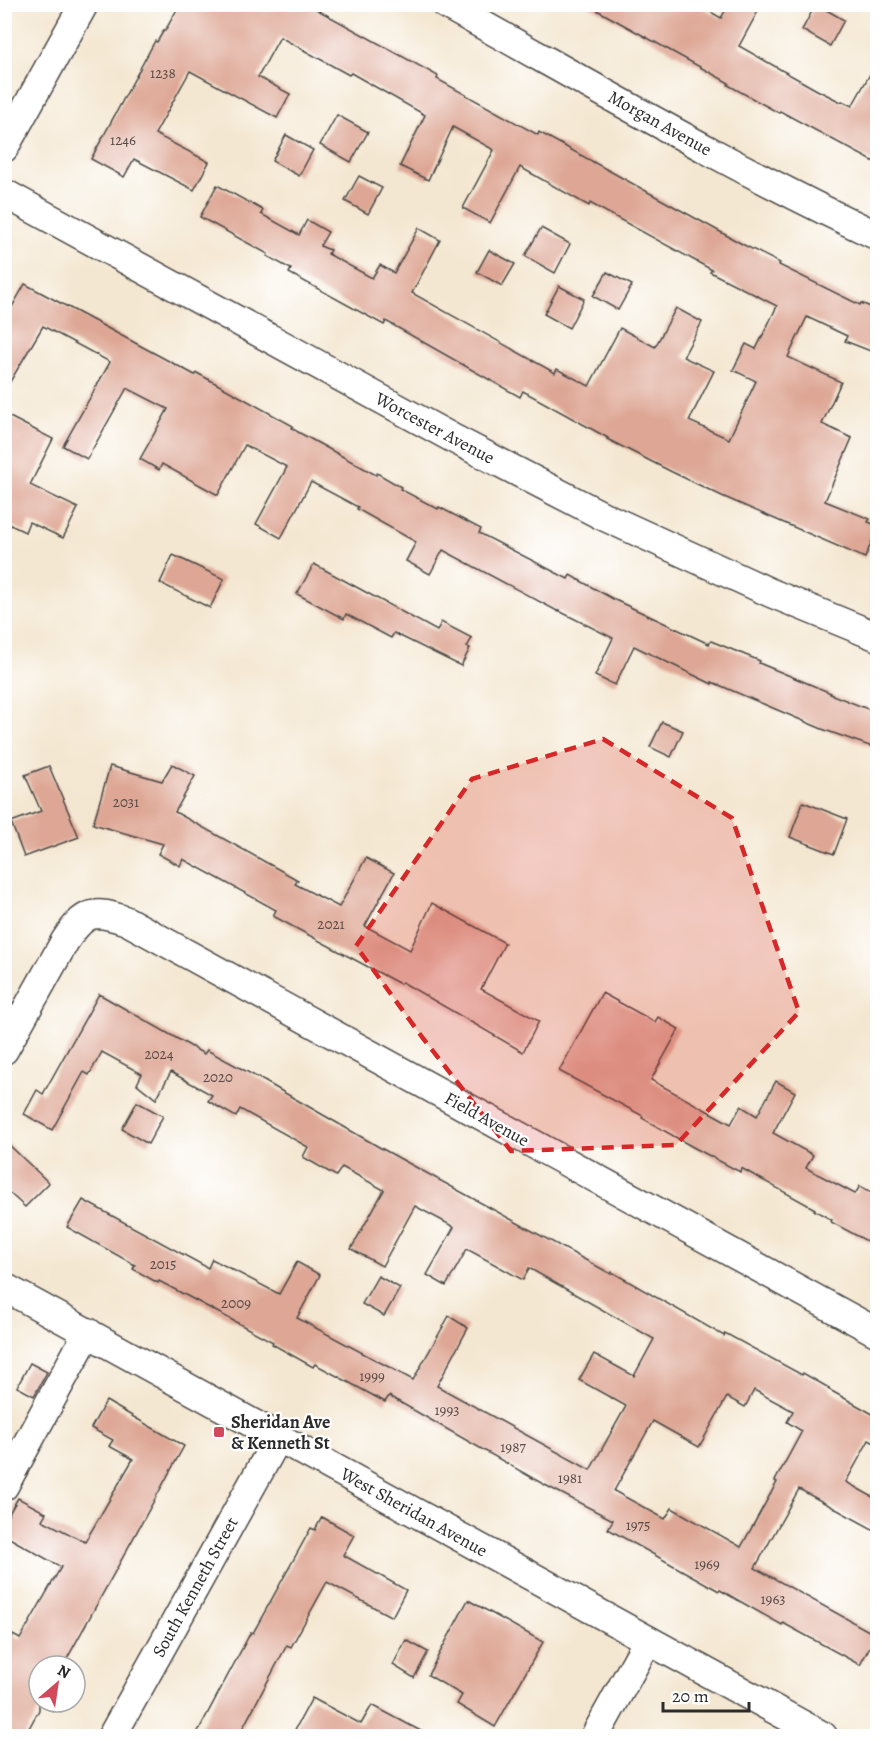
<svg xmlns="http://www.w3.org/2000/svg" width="882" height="1741" viewBox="0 0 882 1741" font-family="Alegreya,serif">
  <rect width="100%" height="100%" fill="#fff"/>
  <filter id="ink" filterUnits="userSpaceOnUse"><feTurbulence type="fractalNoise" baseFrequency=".0167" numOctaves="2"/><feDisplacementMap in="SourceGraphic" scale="12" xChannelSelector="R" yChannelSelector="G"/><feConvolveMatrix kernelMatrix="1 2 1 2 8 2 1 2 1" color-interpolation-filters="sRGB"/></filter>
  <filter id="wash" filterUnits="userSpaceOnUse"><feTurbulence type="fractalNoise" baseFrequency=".008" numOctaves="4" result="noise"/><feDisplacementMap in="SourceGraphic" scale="24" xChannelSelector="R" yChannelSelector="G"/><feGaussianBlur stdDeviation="1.35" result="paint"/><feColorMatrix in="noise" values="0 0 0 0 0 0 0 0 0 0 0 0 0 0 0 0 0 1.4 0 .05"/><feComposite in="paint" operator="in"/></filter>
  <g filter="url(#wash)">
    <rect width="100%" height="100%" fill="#f4e7d1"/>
    <g id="blocks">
      <!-- building -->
      <g fill="#dea795" fill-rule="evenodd">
        <polygon points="180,4 307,4 438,76 437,79 538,135 539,132 744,245 780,263 779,265 860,305 861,303 878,310 878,354 845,341 847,336 807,317 788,357 841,382 822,424 852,438 825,501 870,519 868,522 878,526 865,558 722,496 672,472 607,439 608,438 523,391 520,397 386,321 384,325 289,273 291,269 267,256 268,254 200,217 217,185 263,210 261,214 299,235 307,220 328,232 320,246 330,250 328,254 372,278 380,265 394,273 419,228 440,240 412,293 555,373 557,369 589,386 620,328 655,347 676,308 702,322 683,357 714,371 689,421 729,439 756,381 733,370 746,344 756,349 777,306 710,272 712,270 590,203 589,206 520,167 490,223 463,208 494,150 453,127 428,180 400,166 425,115 351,73 349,75 280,37 258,77 290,94 277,118 190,71 155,134 209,162 194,190 134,159 124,177 91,159 155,41 157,42 164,30 165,31"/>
        <polygon points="586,4 697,4 721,18 729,4 762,4 739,46 817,90 841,102 842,101 852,106 878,60 878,164 780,111 779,113 728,85 729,83"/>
        <polygon points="816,4 844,20 830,46 802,30"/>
        <polygon points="337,115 368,132 351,162 320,145"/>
        <polygon points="286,135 313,150 299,176 272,161"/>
        <polygon points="359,176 382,188 368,214 345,201"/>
        <polygon points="541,228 570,244 555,273 525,256"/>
        <polygon points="489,250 515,264 502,286 477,272"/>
        <polygon points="607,272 632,285 618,310 593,296"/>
        <polygon points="25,284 195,375 197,373 293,426 292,428 298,432 376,475 377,473 401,487 400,489 438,509 439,507 481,529 479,533 568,579 570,575 615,600 709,644 711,641 760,661 759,663 831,693 830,694 878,713 878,749 822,729 712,682 712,684 634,646 615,685 595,676 613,638 559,611 559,612 443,550 430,574 406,561 416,542 357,509 358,507 311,482 281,538 256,524 287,467 245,445 218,495 162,464 159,470 140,459 168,409 127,388 87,459 63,446 110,362 43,326 4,392 4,321"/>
        <polygon points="559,286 584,299 569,328 544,314"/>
        <polygon points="4,414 53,439 30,485 78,508 63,538 29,522 25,532 4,522"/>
        <polygon points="173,555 224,579 210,608 160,583"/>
        <polygon points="314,564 437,631 441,622 472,638 467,647 470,648 461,666 394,633 391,638 346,614 344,619 297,594"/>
        <polygon points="662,722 683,731 671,757 650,747"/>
        <polygon points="172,764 195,776 175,812 298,880 295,884 339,907 366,858 394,873 365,926 410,950 432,903 505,943 481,989 539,1021 523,1052 402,982 400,984 273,916 276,910 183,859 180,866 158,854 163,844 93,824 110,766 162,781"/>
        <polygon points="49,766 79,837 24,857 11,822 41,811 25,775"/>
        <polygon points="803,802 847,819 834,854 790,837"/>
        <polygon points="602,993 655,1022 658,1017 679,1029 651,1080 731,1124 741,1106 757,1116 776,1081 795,1092 773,1133 813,1155 806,1168 855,1194 860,1186 878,1196 878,1247 831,1222 832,1220 814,1210 815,1209 741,1168 740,1172 691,1146 642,1118 643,1116 559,1071"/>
        <path d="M99,994L204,1054L207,1050L264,1081L379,1147L611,1274L612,1272L724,1336L725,1333L802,1375L803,1373L829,1388L828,1389L878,1417V1445L869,1440L846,1482L878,1500V1532L799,1489L755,1568L876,1635L860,1665L783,1623L782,1625L720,1590L719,1591L608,1529L613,1520L543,1484L389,1396L385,1402L315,1364L313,1367L272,1344L273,1342L191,1298L159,1281L158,1283L133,1269L135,1265L67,1227L83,1200L208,1268L212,1259L279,1294L297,1262L320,1275L297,1318L413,1380L449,1316L468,1328L437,1386L590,1470L626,1406L579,1380L594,1354L634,1376L654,1339L529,1268L523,1280L467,1249L446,1286L427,1275L454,1227L415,1206L382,1266L351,1249L384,1190L342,1167L336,1176L303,1157L308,1147L240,1109L236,1117L208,1101L212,1095L171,1072L156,1099L137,1084L142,1074L102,1052L89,1075L84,1072L52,1130L24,1114L37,1090L43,1094ZM754,1390L793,1411L787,1422L802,1431L775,1481L777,1482L741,1547L672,1508L665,1519L614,1491L653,1421L699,1447L727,1397L745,1407Z"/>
        <polygon points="137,1102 163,1116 148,1144 122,1129"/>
        <polygon points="4,1140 49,1183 25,1207 4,1188"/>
        <polygon points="378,1276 400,1288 384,1316 362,1304"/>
        <polygon points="30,1363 47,1372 34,1396 17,1387"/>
        <polygon points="106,1401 184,1446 63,1666 39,1666 39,1710 24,1737 4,1737 4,1650 13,1635 20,1639 61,1567 4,1535 4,1522 18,1498 46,1513 42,1520 85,1542 133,1459 109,1446 113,1440 91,1428"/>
        <polygon points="322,1517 354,1535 343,1555 406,1590 392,1617 327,1582 291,1647 287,1645 238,1737 195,1737 251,1632 253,1633 311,1528 315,1530"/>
        <polygon points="468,1600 543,1642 495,1727 457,1704 462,1695 428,1675"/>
        <polygon points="406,1640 428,1652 414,1678 393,1665"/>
        <polygon points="312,1698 361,1724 372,1705 432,1737 291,1737"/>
      </g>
    </g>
  </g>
  <g filter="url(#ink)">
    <use href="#blocks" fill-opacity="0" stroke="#494744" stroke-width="1.5"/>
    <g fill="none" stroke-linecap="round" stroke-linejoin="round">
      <!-- minor casing -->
      <g stroke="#494744" stroke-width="31">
        <g id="minor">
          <path d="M445,4C588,83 730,167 878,236"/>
          <polyline points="4,148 84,4"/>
          <polyline points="4,193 456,440 603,516 771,593 878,637"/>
          <path d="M4,1050L65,941C85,911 93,909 127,921L878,1333"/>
          <polyline points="4,1287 823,1736"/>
          <polyline points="4,1486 88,1332"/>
          <polyline points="112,1736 278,1438"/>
          <polyline points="595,1736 648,1640"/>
        </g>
      </g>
      <!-- minor -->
      <use href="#minor" stroke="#fff" stroke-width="28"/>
    </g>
  </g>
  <!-- marked area -->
  <path fill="#d62828" fill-opacity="0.2" stroke="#d62828" stroke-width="4.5" stroke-dasharray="12 8" stroke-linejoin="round" d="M603,739L732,818L799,1012L676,1145L511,1151L422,1037L356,946L472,779Z"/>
  <!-- markers -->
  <rect fill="#d1495b" stroke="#fff" stroke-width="2" x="213" y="1426" width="12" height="12" rx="3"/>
  <g text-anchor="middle" stroke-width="4.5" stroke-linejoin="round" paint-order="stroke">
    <!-- number labels -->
    <g font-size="15" fill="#584a46">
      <text x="163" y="78">1238</text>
      <text x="123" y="145">1246</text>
      <text x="126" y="807">2031</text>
      <text x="331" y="929">2021</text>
      <text x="159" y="1059">2024</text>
      <text x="218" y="1082">2020</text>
      <text x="163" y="1269">2015</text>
      <text x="236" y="1308">2009</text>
      <text x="372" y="1381">1999</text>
      <text x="447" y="1415">1993</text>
      <text x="513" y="1452">1987</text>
      <text x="570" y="1483">1981</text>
      <text x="638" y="1530">1975</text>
      <text x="707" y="1569">1969</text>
      <text x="773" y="1604">1963</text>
    </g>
    <!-- street labels -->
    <g font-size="18" fill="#2b2b2b" stroke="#fff">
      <text transform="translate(660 123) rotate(29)" y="6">Morgan Avenue</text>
      <text transform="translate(435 428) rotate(28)" y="6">Worcester Avenue</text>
      <text transform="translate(487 1119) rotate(29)" y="6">Field Avenue</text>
      <text transform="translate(414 1512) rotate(29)" y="6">West Sheridan Avenue</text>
      <text transform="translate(195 1587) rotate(-61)" y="6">South Kenneth Street</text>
    </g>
    <!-- poi labels -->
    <g font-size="18" font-weight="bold" fill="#2b2b2b" stroke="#fff" text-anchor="start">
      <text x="231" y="1428">Sheridan Ave<tspan x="231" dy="21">&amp; Kenneth St</tspan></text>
    </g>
  </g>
  <!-- margin -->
  <rect width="882" height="1741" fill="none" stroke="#fff" stroke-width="24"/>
  <!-- north arrow -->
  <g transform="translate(57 1684) rotate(29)"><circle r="28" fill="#ffffff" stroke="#aaaaaa" stroke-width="1.5"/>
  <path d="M0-4.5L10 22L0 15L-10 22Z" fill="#d1495b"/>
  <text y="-9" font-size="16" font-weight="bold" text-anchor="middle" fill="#2b2b2b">N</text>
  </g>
  <!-- scale -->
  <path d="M663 1702v9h86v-9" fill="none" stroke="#2b2b2b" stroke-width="3"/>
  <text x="672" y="1702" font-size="18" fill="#2b2b2b" stroke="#ffffff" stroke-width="4.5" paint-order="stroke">20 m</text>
</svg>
